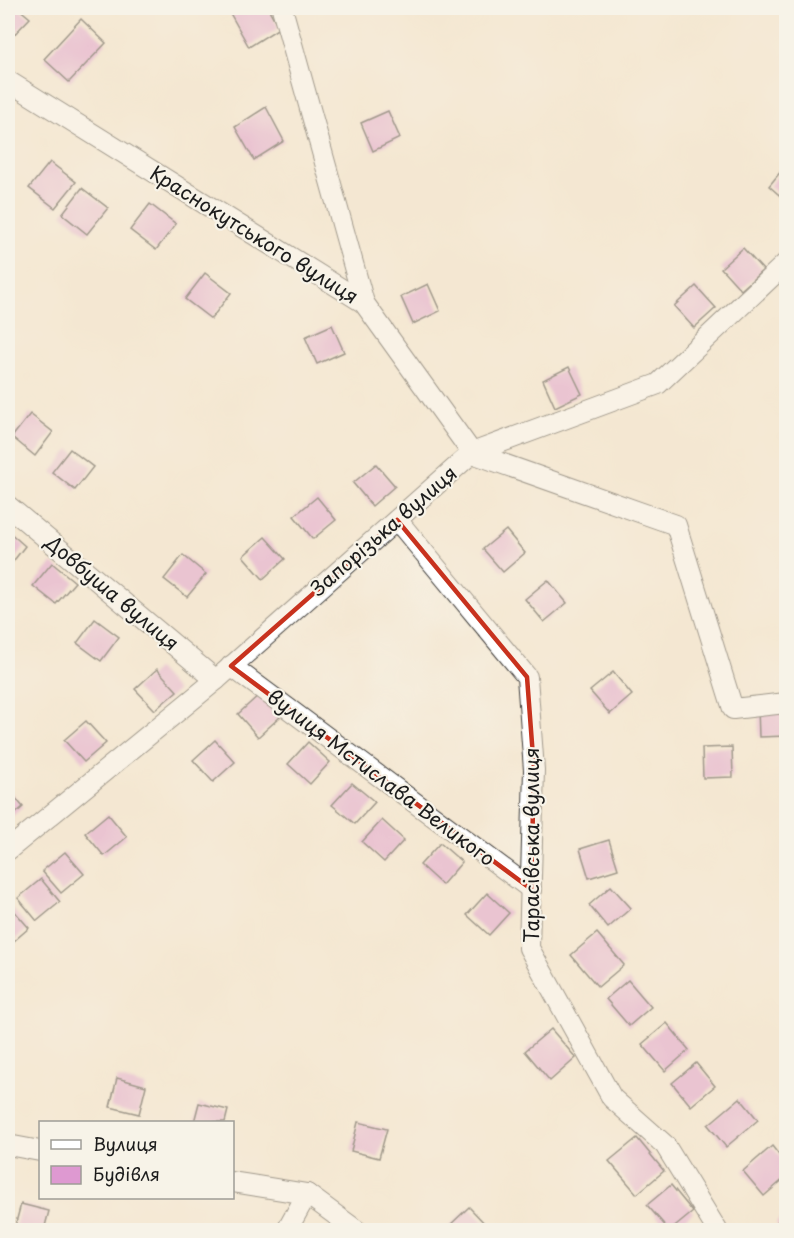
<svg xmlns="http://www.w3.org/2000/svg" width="794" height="1238" viewBox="0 0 794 1238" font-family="'Playpen Sans',sans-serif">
  <rect width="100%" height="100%" fill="#f7f3e8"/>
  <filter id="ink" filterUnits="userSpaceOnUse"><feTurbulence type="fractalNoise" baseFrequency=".0167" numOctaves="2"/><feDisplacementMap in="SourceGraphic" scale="12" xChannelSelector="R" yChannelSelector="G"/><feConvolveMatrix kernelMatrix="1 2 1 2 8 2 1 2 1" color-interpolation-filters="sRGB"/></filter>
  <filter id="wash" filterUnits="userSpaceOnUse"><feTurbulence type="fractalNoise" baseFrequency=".008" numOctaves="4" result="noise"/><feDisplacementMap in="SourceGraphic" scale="24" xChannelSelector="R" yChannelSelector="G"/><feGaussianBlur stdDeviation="1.35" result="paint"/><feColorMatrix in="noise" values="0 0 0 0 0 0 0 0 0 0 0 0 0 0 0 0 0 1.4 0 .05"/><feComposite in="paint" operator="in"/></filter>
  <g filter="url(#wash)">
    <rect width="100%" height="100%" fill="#f4e7d2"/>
    <g id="blocks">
      <!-- building -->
      <g fill="#de99d1">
        <polygon points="8,8 18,8 30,18 8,41"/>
        <polygon points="239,8 268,8 279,28 249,47 230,13"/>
        <polygon points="81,19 106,43 69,82 44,59"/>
        <polygon points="266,107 284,141 254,160 235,127"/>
        <polygon points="388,111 400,138 373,151 361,123"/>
        <polygon points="50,162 76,182 55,208 29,188"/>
        <polygon points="786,165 786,201 769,186"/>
        <polygon points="82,188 108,208 87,234 62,214"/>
        <polygon points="150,204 176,224 156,250 130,230"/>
        <polygon points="743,248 763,270 741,290 721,268"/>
        <polygon points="205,273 231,293 211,319 185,299"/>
        <polygon points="428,284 440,311 413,324 401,297"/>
        <polygon points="696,286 716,308 694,328 674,306"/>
        <polygon points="332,325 344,352 317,364 305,337"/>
        <polygon points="569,367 582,394 555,407 543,380"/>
        <polygon points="30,414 53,432 35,456 12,437"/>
        <polygon points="70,449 93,467 75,490 52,472"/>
        <polygon points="376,464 395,486 372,506 353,483"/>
        <polygon points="317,497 336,520 313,539 294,516"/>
        <polygon points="506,530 525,553 503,572 483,549"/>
        <polygon points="8,531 25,546 8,568"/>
        <polygon points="265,537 285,559 263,579 243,556"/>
        <polygon points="183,555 206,574 187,597 164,579"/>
        <polygon points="52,563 75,582 56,604 33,586"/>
        <polygon points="548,580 567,603 544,622 525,599"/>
        <polygon points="95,619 119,637 101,661 77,643"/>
        <polygon points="157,669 177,691 155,710 135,689"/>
        <polygon points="613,672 632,695 610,714 590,691"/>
        <polygon points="260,694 280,717 258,737 238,714"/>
        <polygon points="786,706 786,736 759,737 758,707"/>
        <polygon points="86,721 106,743 84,762 64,740"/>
        <polygon points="215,740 235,762 213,782 193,760"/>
        <polygon points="308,742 330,762 310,784 288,764"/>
        <polygon points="732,747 733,777 703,778 702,748"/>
        <polygon points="352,783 375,802 355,824 332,805"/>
        <polygon points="8,789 23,807 8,820"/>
        <polygon points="108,814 127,837 104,856 85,833"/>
        <polygon points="382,820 404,840 384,862 362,842"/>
        <polygon points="609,840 618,869 589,878 580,849"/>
        <polygon points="440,843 462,862 442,885 420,865"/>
        <polygon points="65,852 84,874 61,893 42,871"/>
        <polygon points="41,879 60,902 37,921 18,898"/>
        <polygon points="611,886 631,908 608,928 589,905"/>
        <polygon points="487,893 509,913 489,935 467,915"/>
        <polygon points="10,906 29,928 8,946 8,907"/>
        <polygon points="597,933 624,965 598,987 571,955"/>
        <polygon points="628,980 651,1007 629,1026 606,999"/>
        <polygon points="667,1023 689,1050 665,1071 642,1044"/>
        <polygon points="551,1029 576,1058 550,1081 525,1051"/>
        <polygon points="696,1063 715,1086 691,1106 672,1083"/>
        <polygon points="117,1078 146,1086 139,1114 110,1107"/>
        <polygon points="740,1098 758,1120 726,1147 708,1125"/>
        <polygon points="199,1103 228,1110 225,1122 194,1122"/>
        <polygon points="358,1122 387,1129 379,1158 351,1151"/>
        <polygon points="637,1138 664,1171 637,1194 609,1161"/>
        <polygon points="772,1146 786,1164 786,1177 764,1196 743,1171"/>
        <polygon points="671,1185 693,1212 671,1230 669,1230 647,1205"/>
        <polygon points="21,1204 49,1211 44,1230 14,1230"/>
        <polygon points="469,1207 489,1228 487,1230 451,1230 448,1227"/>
        <polygon points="786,1214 786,1230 781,1230 776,1223"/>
      </g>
    </g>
  </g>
  <g filter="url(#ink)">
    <use href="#blocks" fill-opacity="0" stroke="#3c3a37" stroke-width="1.5"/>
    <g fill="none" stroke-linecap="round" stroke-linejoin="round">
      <!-- street casing -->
      <g stroke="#3c3a37" stroke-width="22">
        <g id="street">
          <polyline points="282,8 364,303"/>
          <polyline points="8,81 364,303 472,453 676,525 733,709 786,703"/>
          <polyline points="8,506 216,680"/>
          <polyline points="397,520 527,677 534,770 529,948 612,1098 665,1145 717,1230"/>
          <polyline points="231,666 531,889"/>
          <polyline points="8,850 216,680 472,453 658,384 786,263"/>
          <polyline points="8,1145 40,1151"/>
          <polyline points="232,1182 307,1194 356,1230"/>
          <polyline points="287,1230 307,1194"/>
        </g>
      </g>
      <!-- street -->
      <use href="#street" stroke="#fff" stroke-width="20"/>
    </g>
  </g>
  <!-- marked area -->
  <path d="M0 0H794V1238H0ZM397,520L527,677L534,770L531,889L231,666Z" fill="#f4e7d2" fill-opacity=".55" fill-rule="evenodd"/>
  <path fill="none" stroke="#c8321e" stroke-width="4.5" stroke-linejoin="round" d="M397,520L527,677L534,770L531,889L231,666Z"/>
  <g text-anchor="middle" stroke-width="4.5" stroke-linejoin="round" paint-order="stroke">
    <!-- street labels -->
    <g font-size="20" fill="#1c1c1c" stroke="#f7f3e8">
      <text transform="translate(254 235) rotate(32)" y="7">Краснокутського вулиця</text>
      <text transform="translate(384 531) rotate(-41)" y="7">Запорізька вулиця</text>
      <text transform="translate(112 593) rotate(40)" y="7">Довбуша вулиця</text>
      <text transform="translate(381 778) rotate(37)" y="7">вулиця Мстислава Великого</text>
      <text transform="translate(532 845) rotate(-90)" y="7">Тарасівська вулиця</text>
    </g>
  </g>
  <!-- margin -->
  <rect width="794" height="1238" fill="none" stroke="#f7f3e8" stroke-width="30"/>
  <!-- legend -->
  <rect x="39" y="1121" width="195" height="78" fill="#f7f3e8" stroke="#9f9d96" stroke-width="1.5"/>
  <rect x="51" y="1140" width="30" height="9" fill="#ffffff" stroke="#9f9d96" stroke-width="1.5"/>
  <text x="93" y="1151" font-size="18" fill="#1c1c1c">Вулиця</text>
  <rect x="51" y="1166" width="30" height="18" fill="#de99d1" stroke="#9f9d96" stroke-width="1.5"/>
  <text x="93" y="1181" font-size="18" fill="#1c1c1c">Будівля</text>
</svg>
